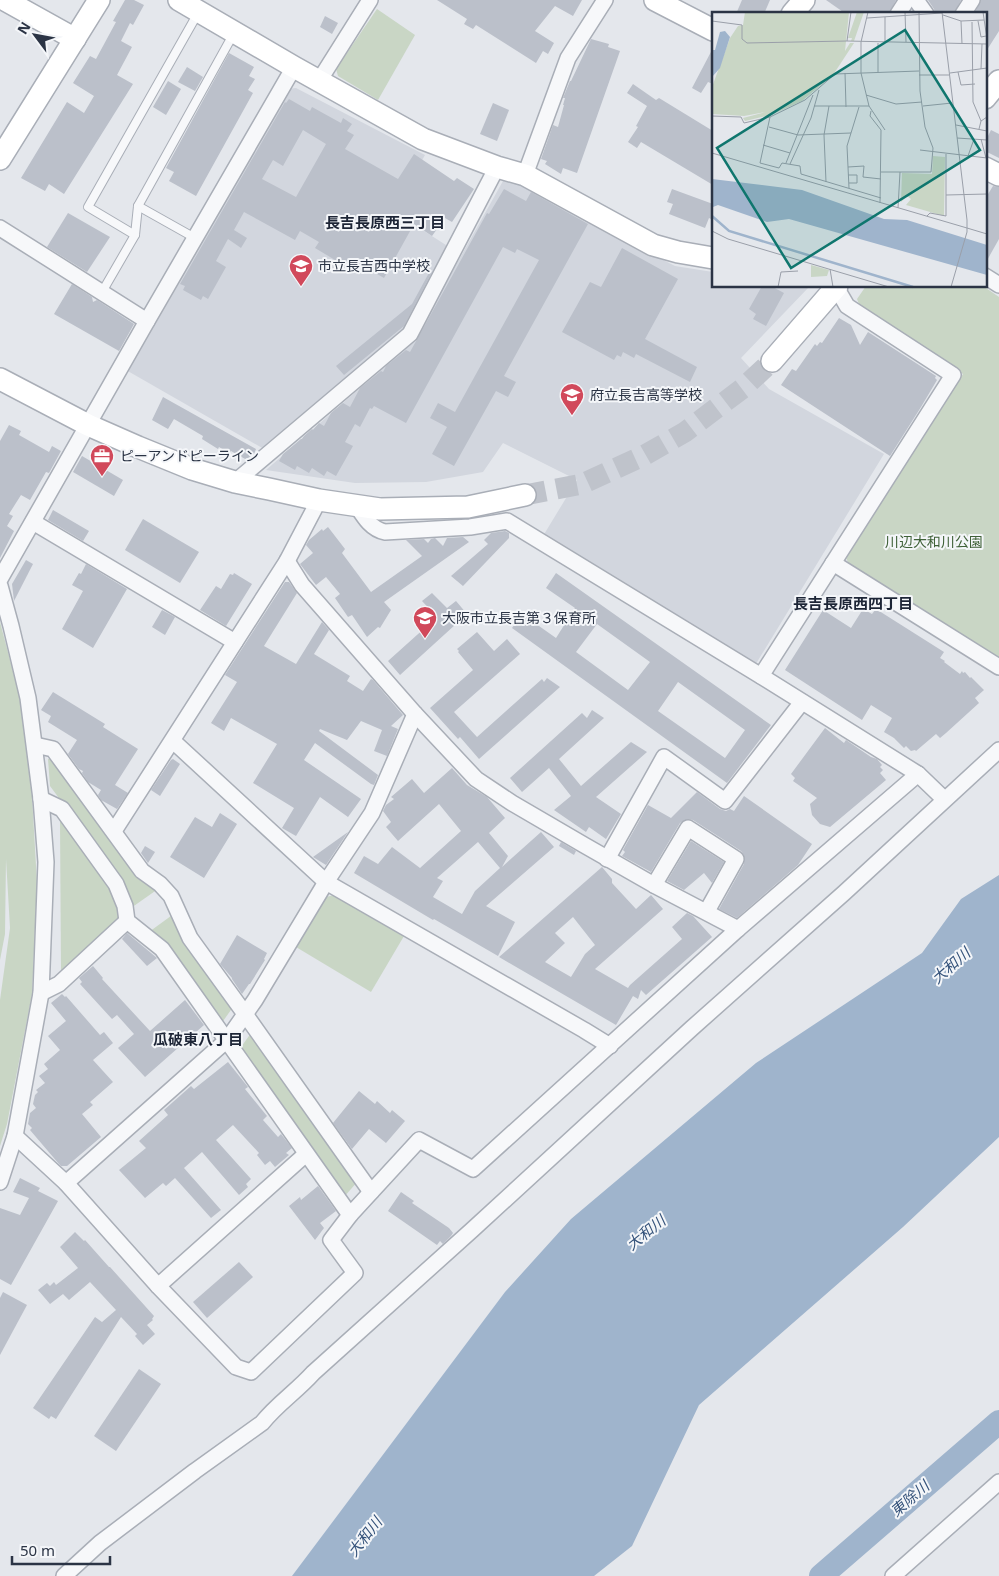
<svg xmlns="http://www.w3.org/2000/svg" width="999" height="1576" viewBox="0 0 999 1576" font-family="'Noto Sans','Noto Sans JP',sans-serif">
  <rect width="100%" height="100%" fill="#e4e7ec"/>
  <!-- built -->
  <g fill="#d2d6de">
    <polygon points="296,88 425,155 393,211 449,247 408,327 264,449 126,370 287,89"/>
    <polygon points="503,181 534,187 628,242 675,266 713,272 713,286 809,287 741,358 769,389 884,454 754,667 543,536 577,480 503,443 483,472 426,482 355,483 266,470 413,342"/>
  </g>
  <!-- green -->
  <g fill="#c9d6c5">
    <polygon points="377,9 415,35 378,100 338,76 336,69"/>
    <polygon points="866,286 983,286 999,297 999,661 849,564 846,558 963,374 859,304 857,299"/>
    <polygon points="0,622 19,694 32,796 37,883 32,994 7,1124 0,1146 0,1000 10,928 6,859 5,934 0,960"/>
    <polygon points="54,757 158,889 131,908 124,886 50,786 48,759"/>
    <polygon points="64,818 113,890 122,914 120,920 61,975 60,820"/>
    <polygon points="334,895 404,936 371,992 296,947 326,897"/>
    <polygon points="175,913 233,1007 221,1024 149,932"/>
    <polygon points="251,1033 358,1181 344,1197 239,1050"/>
  </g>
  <!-- water -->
  <polygon fill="#9fb4cc" points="999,875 999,1137 903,1227 699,1405 632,1546 594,1576 292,1576 505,1292 571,1219 756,1063 922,953 961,899"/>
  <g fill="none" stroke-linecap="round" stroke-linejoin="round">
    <!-- river -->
    <polyline stroke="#9fb4cc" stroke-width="24" points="821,1576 999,1422"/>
  </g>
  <!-- building -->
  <g fill="#bbc0ca" fill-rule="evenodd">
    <polygon points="125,0 134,0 144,5 133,25 130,23 121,41 132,47 117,75 133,84 64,194 49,184 45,191 21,178 67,102 84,113 94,96 73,83 90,56 96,59 116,22 113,21"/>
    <polygon points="437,0 582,0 573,16 555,6 535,31 554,43 548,54 543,51 536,63 476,25 473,29 464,24 467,19"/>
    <polygon points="742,0 770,0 764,14 736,14"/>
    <polygon points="826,0 896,0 889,14 846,14"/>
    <polygon points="928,0 961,0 954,14 935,14 934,9"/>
    <polygon points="981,0 999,0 999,31 985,53 985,14 974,14"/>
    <polygon points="325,16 338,23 332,34 320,27"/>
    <polygon points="591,39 609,44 608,47 620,51 577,173 563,168 561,174 545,164 547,161 541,159 553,125 558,127 564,105 563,105 565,98 563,98 570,81 571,81"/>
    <polygon points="713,48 713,84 708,82 701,93 692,88"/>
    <polygon points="229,53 254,67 249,76 255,79 248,90 253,93 196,196 169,181 174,172 166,168"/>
    <polygon points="187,67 203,77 195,91 178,82"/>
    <polygon points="168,81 181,89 166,115 153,107"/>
    <polygon points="633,84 656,100 659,98 713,131 713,185 641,142 637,148 628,142 638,127 636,126 647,106 627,93"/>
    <path d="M289,99L310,111L312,107L341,123L343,118L352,124L347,131L354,135L345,149L398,179L414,154L454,181L457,178L474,189L452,222L445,218L432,236L414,224L384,278L349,258L345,266L315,248L319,242L300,231L295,240L244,212L234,230L247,238L241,248L228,239L216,261L226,267L208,299L203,296L201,300L183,290L185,286L180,284L285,102L286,103ZM303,130L326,144L296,197L262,179L273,160L283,166Z"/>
    <polygon points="493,103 509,110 497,141 480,134"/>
    <polygon points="991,130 999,134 999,158 985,151 985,142"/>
    <polygon points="993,186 999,187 999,239 985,264 985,199"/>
    <polygon points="504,189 526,201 531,192 588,224 504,376 516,382 508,397 496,391 454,466 432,454 447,427 430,418 438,403 455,412 539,260 517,249 515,253 503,247 406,423 374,406 372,409 370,408 360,427 355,424 345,442 353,446 336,476 327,471 324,476 312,468 309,473 297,466 295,470 279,461 283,454 301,439 302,439 304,436 312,429 313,430 319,423 324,426 331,413 343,403 350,407 360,388 381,371 383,372 386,366 406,350 410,352 487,213 489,214"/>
    <polygon points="672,189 713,204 713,220 709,218 705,228 669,214 673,204 667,202"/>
    <polygon points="68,213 110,237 87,272 47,247"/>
    <polygon points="622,248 678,279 645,339 697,367 690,382 636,354 634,358 623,352 621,357 617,355 614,360 562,332 590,282 601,287"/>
    <polygon points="430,271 432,272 404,326 344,375 336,366 412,304"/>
    <polygon points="72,284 92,297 93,302 97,300 134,324 119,351 54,314"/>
    <polygon points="762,286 771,286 784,293 766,326 753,319 756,314 749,309"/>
    <polygon points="839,318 851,325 860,345 868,332 936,376 935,378 937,380 921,407 890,456 781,385 792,369 796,371 815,344 817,346 820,342 822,343"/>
    <polygon points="163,397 256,449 254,454 247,460 231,451 229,453 219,447 218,449 202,439 203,436 174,419 168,429 152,420"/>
    <polygon points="9,425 21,431 19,435 49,452 52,446 61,451 49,473 46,472 30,500 21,495 9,514 13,516 7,526 14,531 0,558 0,441"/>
    <polygon points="82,456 123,480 114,496 73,472"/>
    <polygon points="53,510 89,531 83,541 48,520"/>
    <polygon points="143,519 199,552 180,583 125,550"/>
    <polygon points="328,527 345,549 342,553 371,592 422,556 406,540 424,539 428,543 431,539 435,538 443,546 447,538 463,537 469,542 384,602 391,610 380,628 378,627 367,637 352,615 348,617 335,598 340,594 326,577 316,585 300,564 313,553 306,545 309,540 322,529 323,531"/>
    <polygon points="505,531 509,533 509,538 463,586 451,576 488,544 484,540 491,533"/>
    <polygon points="26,560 33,564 14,601 12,584"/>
    <polygon points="86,564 127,589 93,648 62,629 83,591 72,585 79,573 81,574"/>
    <polygon points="234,573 252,584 226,626 200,610 216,586 221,589 230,574 233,575"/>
    <path d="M556,573L771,725L727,783L512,628L522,614L556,638L575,608L546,588ZM597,624L650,662L628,690L576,652ZM678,682L745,730L725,758L658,711Z"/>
    <polygon points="285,582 289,582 297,593 264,646 296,664 322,622 329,630 314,654 350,676 347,681 363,691 371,679 373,680 403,715 391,726 398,729 387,756 374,751 382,730 361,721 347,740 320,729 319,731 378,775 374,785 371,784 315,743 304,760 361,799 348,817 320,797 296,836 282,828 294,808 253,783 277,744 231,718 224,731 211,723 237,682 225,675"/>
    <polygon points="432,593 447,608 456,601 467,614 400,675 388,661 437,617 422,601"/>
    <polygon points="863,609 872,614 876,609 944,652 940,658 945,661 944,662 960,674 962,671 963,673 965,672 970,678 971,677 984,690 975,698 979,703 946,733 940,738 936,734 916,751 915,750 911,751 906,746 904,748 894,738 884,732 892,718 871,705 862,720 785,670 823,610 851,628"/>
    <polygon points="162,610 175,617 165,635 152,627"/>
    <polygon points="477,632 494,651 507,639 520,654 454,712 477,737 542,679 544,682 547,678 560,687 479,759 460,737 458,739 430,708 473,670 458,652 459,651 457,649"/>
    <polygon points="53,692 105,724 103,727 138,749 115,785 128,793 117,809 101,800 98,795 101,790 88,782 82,773 83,771 79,769 68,754 77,740 48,722 51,716 41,710"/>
    <polygon points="592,710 604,718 559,759 581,786 631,742 647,752 596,797 621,814 606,839 589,827 586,832 554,810 571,796 549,768 522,792 510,778 582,713 587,718"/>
    <polygon points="825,728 844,743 846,740 871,757 877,759 882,765 880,767 883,770 880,773 886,780 830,827 820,824 812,815 810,804 817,798 793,781 795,778 791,774"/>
    <polygon points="173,759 180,764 160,796 151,790 171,760"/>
    <path d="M452,768L467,785L487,797L505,818L489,833L508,856L502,867L541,832L554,847L486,906L515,922L498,956L434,919L433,920L354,873L364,856L378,864L392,847L420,868L461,831L439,804L398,841L386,827L391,822L383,811L386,805L394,799L391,797L412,779L424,793ZM478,842L500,868L475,891L462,914L433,897L443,881L437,878Z"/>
    <polygon points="697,792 720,809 726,811 730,809 734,811 744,796 812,844 798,865 737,918 719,909 744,864 744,855 741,851 693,820 688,819 680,823 651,872 622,856 625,852 623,850 648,805 671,818"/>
    <polygon points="220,813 237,824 204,878 170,857 195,817 212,827"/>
    <polygon points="348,832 326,865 313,857"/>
    <polygon points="691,841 724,862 712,883 704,873 684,890 667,881"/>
    <polygon points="561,842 576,851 574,855 559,846"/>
    <polygon points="145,846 155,852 148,863 141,853"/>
    <path d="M602,867L612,879V883L636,909L651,895L663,909L595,969L628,988L630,985L682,939L672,927L687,913L693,916L712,937L646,995L641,990L638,999L633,996L616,1025L499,957ZM573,917L595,945L585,954L571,977L545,962L565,943L555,933Z"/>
    <polygon points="127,933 157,958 147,966 122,939"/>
    <polygon points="237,935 267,953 264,959 265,960 250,984 249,984 242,994 232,979 232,978 220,964"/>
    <polygon points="93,966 103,978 102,979 150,1031 185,1000 204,1025 145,1077 118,1048 134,1034 117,1015 112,1019 80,984 82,982 79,978"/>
    <polygon points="62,994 65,997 66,996 100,1035 104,1032 113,1043 93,1060 113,1082 90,1102 93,1105 82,1114 101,1137 67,1166 61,1166 59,1164 30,1130 32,1128 28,1124 30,1113 36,1108 33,1104 35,1095 38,1092 36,1090 45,1083 39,1076 48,1069 44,1064 60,1050 48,1036 66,1021 51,1003"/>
    <polygon points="228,1062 248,1087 245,1089 267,1116 263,1120 278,1137 281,1134 292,1148 286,1153 289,1155 275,1167 270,1161 265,1165 257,1155 259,1153 233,1125 216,1140 251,1179 246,1184 248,1187 239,1195 202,1152 184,1168 221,1210 211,1218 175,1178 166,1186 163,1183 145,1198 119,1170 146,1148 139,1141 168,1115 164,1110 191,1086 194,1089"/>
    <polygon points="359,1091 375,1104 377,1101 390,1113 392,1110 405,1121 386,1143 369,1129 352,1149 333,1123"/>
    <polygon points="20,1178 40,1188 38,1191 58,1201 11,1285 0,1279 0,1208 20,1215 29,1198 13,1192"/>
    <polygon points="318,1186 336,1211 320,1223 324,1228 315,1240 289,1206 300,1197 301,1200"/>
    <polygon points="401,1192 414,1201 412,1203 449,1228 453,1233 451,1236 443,1244 440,1241 437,1245 388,1211"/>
    <polygon points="75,1232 84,1241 85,1240 109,1267 110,1267 154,1316 152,1319 153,1320 147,1325 155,1334 143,1345 135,1336 137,1334 121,1317 56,1419 51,1416 49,1419 33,1408 95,1317 102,1322 116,1310 90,1282 69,1300 63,1294 50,1304 38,1290 47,1283 50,1286 54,1282 56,1285 78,1268 60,1247"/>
    <polygon points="239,1262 253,1277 207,1318 193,1302"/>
    <polygon points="3,1292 27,1305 0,1355 0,1298"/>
    <polygon points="139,1369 161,1384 116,1451 94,1436"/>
  </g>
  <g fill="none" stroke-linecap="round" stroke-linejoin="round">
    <!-- secondary-tunnel -->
    <polyline stroke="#bfc3cb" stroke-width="21" stroke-dasharray="21 11" stroke-linecap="butt" points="525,495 582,484 645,455 685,432 743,388 772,361"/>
    <!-- lane casing -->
    <g stroke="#a9aeb7" stroke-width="10">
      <g id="lane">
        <polyline points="138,206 195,238"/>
        <polyline points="135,235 88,207 198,13"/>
        <polyline points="102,292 135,235 138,206 234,33"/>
      </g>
    </g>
    <!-- street casing -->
    <g stroke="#a9aeb7" stroke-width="18">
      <g id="street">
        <polyline points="916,0 926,14"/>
        <polyline points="898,14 907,0"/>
        <polyline points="963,14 972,0"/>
        <polyline points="319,81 370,0"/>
        <polyline points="525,175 568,58 605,0"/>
        <polyline points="0,228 147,321"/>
        <polyline points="985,276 999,285"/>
        <polyline points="235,482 410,334 497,167"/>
        <path d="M357,506C364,517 371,529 385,532L470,527L507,521L761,676L918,774L944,799"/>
        <polyline points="33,522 235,642"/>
        <polyline points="287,561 302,585 415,714 476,779 512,803 584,845 654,885 738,929"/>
        <polyline points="833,563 999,667"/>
        <polyline points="0,579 147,321 294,67"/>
        <polyline points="0,586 11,626 28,698 41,799 46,862 41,993 15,1136 0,1182"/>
        <polyline points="761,676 953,375 847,306 836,287"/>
        <polyline points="173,741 326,882 584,1030 610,1046"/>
        <polyline points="35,745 53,749 142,871 160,884 171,896 190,938 245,1014 371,1192"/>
        <polyline points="41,799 62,809 116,884 125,906 127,921 162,949 350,1215"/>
        <polyline points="114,831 287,561 319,500"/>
        <polyline points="607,859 664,757 725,801 802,702"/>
        <polyline points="654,885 688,828 736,859 707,911"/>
        <polyline points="41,993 59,984 127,921"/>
        <polyline points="15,1136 66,1183 158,1286 236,1367 251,1372 355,1273 331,1240 350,1215 419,1140 473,1169 738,929 918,774"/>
        <polyline points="66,1183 227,1040 255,1000 326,882 372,813 415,714"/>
        <polyline points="158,1286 306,1154"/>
        <path d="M64,1576L100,1543L195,1471L262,1423C277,1404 297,1391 313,1373L472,1230L692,1028L844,893L999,750"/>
        <polyline points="893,1576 999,1482"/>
      </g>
    </g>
    <!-- secondary casing -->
    <g stroke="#a9aeb7" stroke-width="24">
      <g id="secondary">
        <polyline points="5,0 75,39"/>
        <polyline points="179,0 294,67 423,139 497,167 525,175 653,245 678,252 713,258"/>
        <polyline points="655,0 713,30"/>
        <polyline points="792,14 804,0"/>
        <polyline points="985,98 999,81"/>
        <polyline points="0,159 99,0"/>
        <polyline points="985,168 999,175"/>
        <polyline points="772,361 837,286"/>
        <polyline points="0,379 88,425 138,447 192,469 235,482 269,489 319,500 380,509 468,507 525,495"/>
      </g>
    </g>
    <!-- lane -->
    <use href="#lane" stroke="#f7f8fa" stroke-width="8"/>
    <!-- street -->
    <use href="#street" stroke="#f7f8fa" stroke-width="15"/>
    <!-- secondary -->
    <use href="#secondary" stroke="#fff" stroke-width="21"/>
  </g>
  <!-- icons -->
  <defs>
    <g id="school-pin" transform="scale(1.25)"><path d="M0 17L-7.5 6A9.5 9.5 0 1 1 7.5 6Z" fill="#d1495b" stroke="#f4f6f9"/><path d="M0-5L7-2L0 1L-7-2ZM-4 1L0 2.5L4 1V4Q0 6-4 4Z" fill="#fff"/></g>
    <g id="office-pin" transform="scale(1.25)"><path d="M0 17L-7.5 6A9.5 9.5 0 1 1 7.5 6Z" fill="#d1495b" stroke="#f4f6f9"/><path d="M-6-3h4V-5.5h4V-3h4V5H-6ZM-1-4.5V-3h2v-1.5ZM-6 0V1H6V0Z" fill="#fff"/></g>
  </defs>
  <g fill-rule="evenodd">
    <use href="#school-pin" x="301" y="266"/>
    <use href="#school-pin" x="572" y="395"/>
    <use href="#office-pin" x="102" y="456"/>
    <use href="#school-pin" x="425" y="618"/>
  </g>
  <g text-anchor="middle" stroke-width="4" stroke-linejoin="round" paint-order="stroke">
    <!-- poi labels -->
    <g font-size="14" fill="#2b3445" stroke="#f4f6f9" text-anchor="start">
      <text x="318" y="271">市立長吉西中学校</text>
      <text x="590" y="400">府立長吉高等学校</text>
      <text x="120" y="461">ピーアンドピーライン</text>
      <text x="442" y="623">大阪市立長吉第３保育所</text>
    </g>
    <!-- park labels -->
    <g font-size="14" fill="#3f6138" stroke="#f4f6f9">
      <text x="934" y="547">川辺大和川公園</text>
    </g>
    <!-- neighbourhood labels -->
    <g font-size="15" font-weight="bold" fill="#1d2536" stroke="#f4f6f9">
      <text x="385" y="228">長吉長原西三丁目</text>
      <text x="853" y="609">長吉長原西四丁目</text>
      <text x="198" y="1045">瓜破東八丁目</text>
    </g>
    <!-- water labels -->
    <g font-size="15" font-style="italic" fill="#34527a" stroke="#f4f6f9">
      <text transform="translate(951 966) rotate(-41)" y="5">大和川</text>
      <text transform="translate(646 1233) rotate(-39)" y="5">大和川</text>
      <text transform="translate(910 1499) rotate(-41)" y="5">東除川</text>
      <text transform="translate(365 1537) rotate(-52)" y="5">大和川</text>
    </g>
  </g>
  <!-- overview -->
  <g transform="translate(712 12)">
    <rect width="275" height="275" fill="#e4e7ec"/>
    <path d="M33,0H137L133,39L138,31H142L121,63L90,89L59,103L33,109L31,106L54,100L32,104L0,102V75L18,26L26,14L31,13ZM145,0H152L142,29H139L140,26H136ZM221,144L233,145L232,204L194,193L199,187L195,184L189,190L190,161L220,162ZM99,253L117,258L115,264L99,265Z" fill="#c9d6c5"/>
    <path d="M8,20L13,19L18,25L8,56L0,65V38H3ZM0,167L90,178L172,207L195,208L275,233V263L77,207L55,210L6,193L1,195Z" fill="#9fb4cc"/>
    <path fill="none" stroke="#9fb4cc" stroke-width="2.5" d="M0,204L17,219L201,275"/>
    <path fill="none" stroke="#9a9fa9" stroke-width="1" d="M156,0L149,30V61L157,94L173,118M193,0L194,30M230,0L255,208V220L239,275M271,0L275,27M231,3L249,9L272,8M173,5V30M155,6L230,1M0,9L30,13V27L35,31L135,29L139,0M249,9L250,32M266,9L269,25L274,24M260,10L261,90L269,109M135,29L275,32M269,57L270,32M166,60V31M246,60L249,73L263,72M133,61L134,95M238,61L275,56M207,63H237M154,83L184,92L210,90M102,94H157M211,94L240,91M159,99L158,104L169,118L168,191M0,104L29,105L32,111L58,105L93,88L123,62L207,59M58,105L48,151L67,156L70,151L88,154L89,162L169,186M244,113L275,119M57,115L86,123L139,121M267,117L269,109L275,105M245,126L275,128M269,127L274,146M51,133L78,141M208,138L275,146M0,141L255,216M256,144L262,127M74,151L101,83M78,152L99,106L107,78M136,155L152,154L151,165L169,167M169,160H219L221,136L213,115L208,79L207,0M136,163H145V171H137M114,170L112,123L117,94M137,176L135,134L147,95M234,183L275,182M186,196L188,160M215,204L218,201L234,204V142M255,216L275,222M0,219L16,227L177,275M118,257L121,275M66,275L69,260L86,259"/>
    <path fill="#0f766e" fill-opacity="0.15" stroke="#0f766e" stroke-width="2.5" d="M193,18L268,138L79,256L5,136Z"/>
    <rect width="275" height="275" fill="none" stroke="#2b3445" stroke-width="2.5"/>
  </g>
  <!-- north arrow -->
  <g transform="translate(35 35) rotate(302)" stroke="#f4f6f9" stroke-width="4" paint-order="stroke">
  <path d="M0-4L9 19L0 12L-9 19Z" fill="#2b3445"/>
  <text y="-8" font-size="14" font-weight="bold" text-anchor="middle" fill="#2b3445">N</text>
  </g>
  <!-- scale -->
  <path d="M12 1556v8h98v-8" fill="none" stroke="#2b3445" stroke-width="2.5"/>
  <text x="20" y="1556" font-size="15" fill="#2b3445" stroke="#f4f6f9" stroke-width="4" paint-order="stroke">50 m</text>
</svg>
